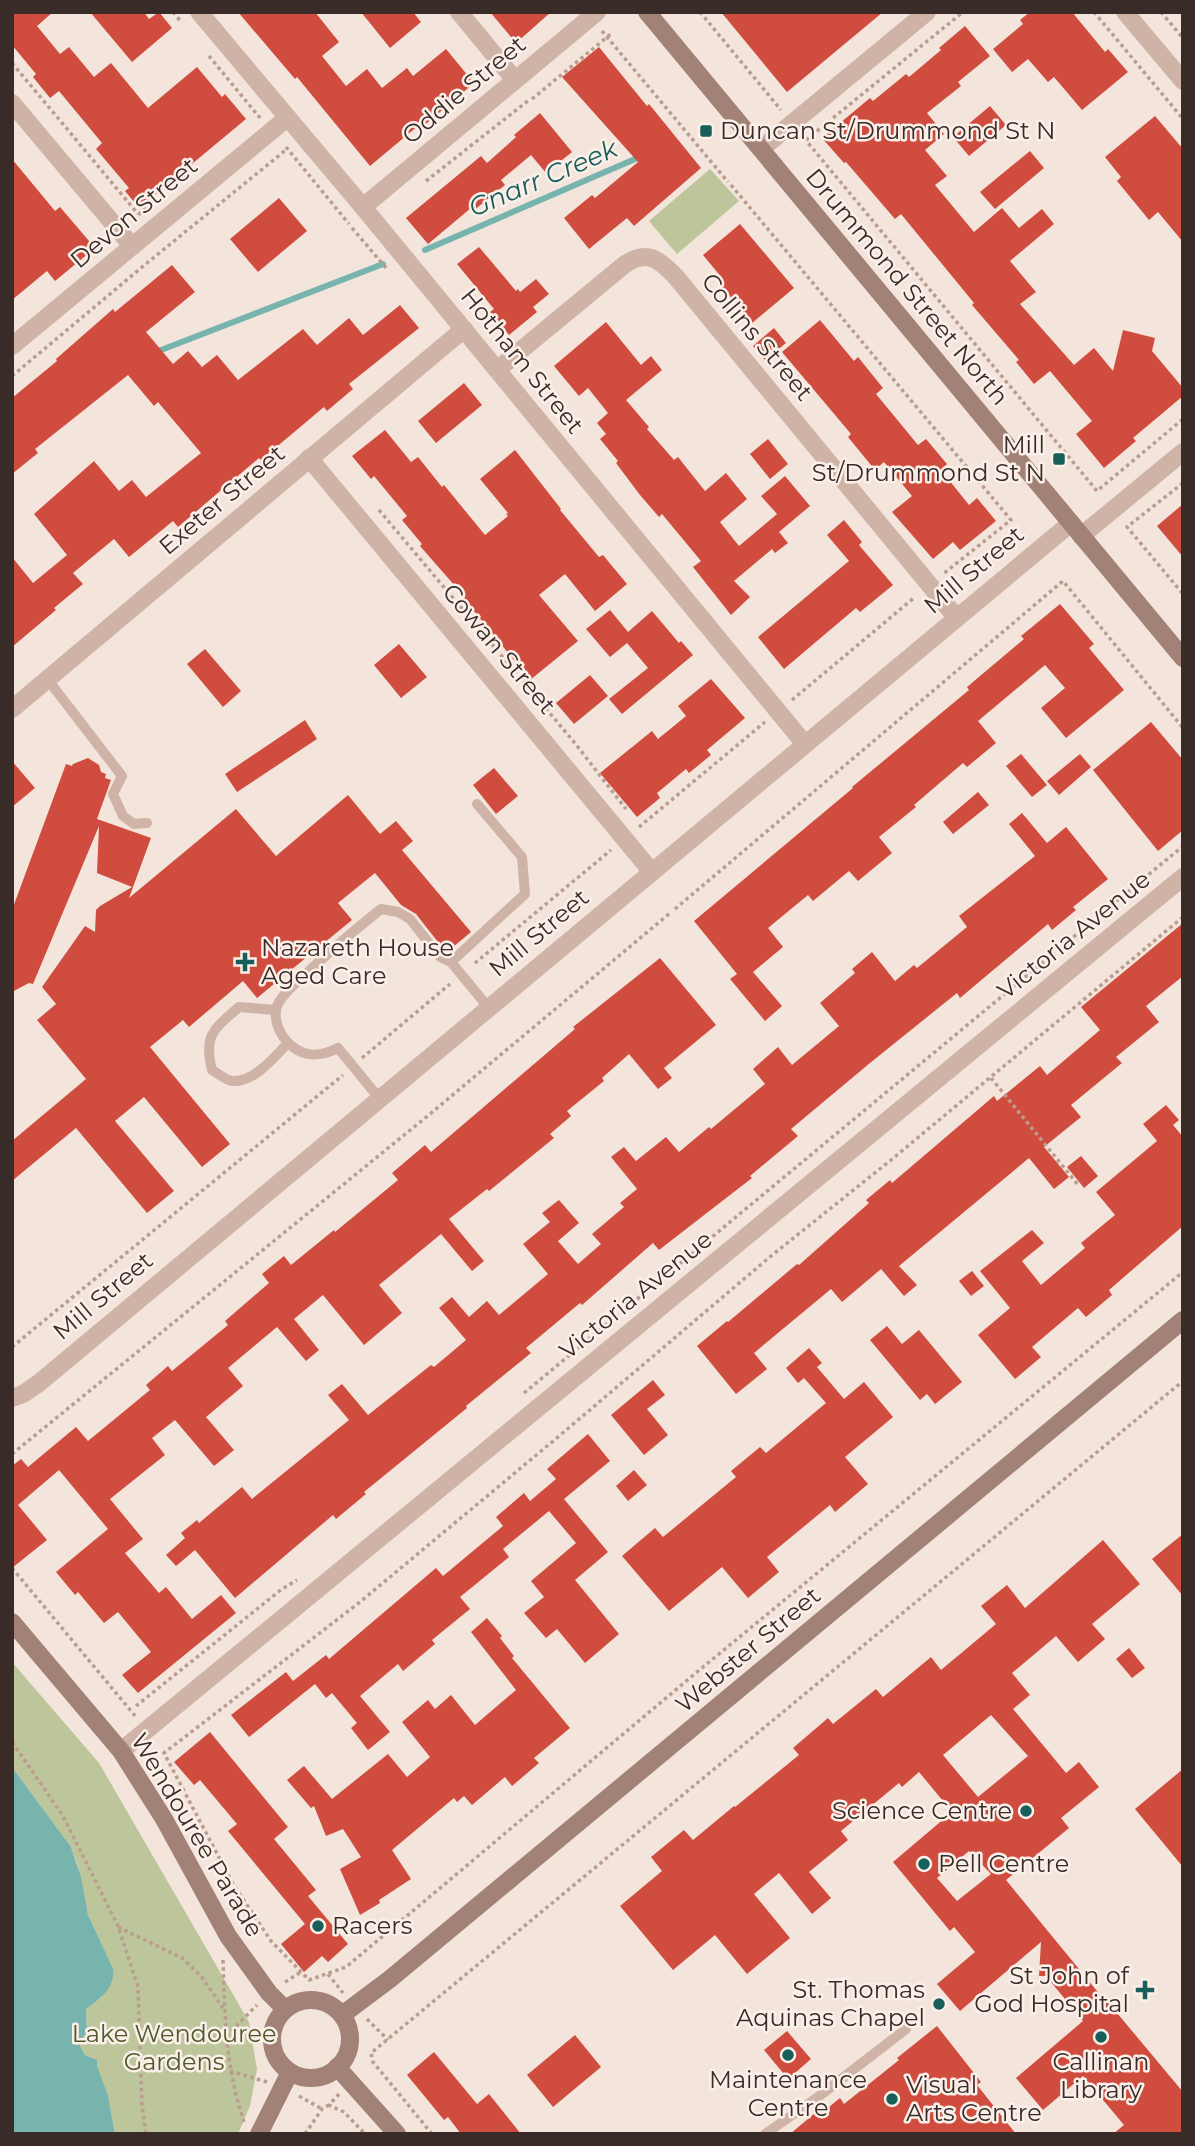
<svg xmlns="http://www.w3.org/2000/svg" width="1195" height="2146" viewBox="0 0 1195 2146" font-family="Montserrat,sans-serif">
  <rect width="100%" height="100%" fill="#f4e5dc"/>
  <!-- green -->
  <g fill="#bdc59a">
    <polygon points="710,169 739,201 677,254 649,221"/>
    <polygon points="12,1662 99,1763 249,2022 257,2069 250,2106 238,2134 115,2134 108,2095 97,2066 97,2060 85,2055 80,2046 81,2039 87,2031 86,2009 102,1997 95,1931 88,1915 77,1863 71,1847 12,1767"/>
  </g>
  <!-- water -->
  <path fill="#78b4ae" d="M12,1767L71,1847L81,1877L88,1915L113,1969C115,1988 100,1999 86,2009L87,2032L81,2039L80,2046L85,2055L97,2060V2066L108,2095L115,2134H12Z"/>
  <g fill="none" stroke-linecap="round" stroke-linejoin="round">
    <!-- stream -->
    <g stroke="#78b4ae" stroke-width="6">
      <polyline points="425,250 642,156"/>
      <polyline points="156,352 383,264"/>
    </g>
  </g>
  <!-- building -->
  <g fill="#d04c3e" fill-rule="evenodd">
    <polygon points="12,12 53,12 37,26 60,54 69,47 94,77 111,63 148,108 197,67 222,97 225,94 246,119 139,208 125,191 129,188 96,149 102,143 59,91 50,98 33,77 36,74 12,45"/>
    <polygon points="90,12 144,12 149,19 159,12 172,28 132,62"/>
    <polygon points="238,12 315,12 339,42 322,56 346,86 367,69 382,88 407,68 413,76 446,49 474,83 421,128 419,125 370,166 297,77 295,79"/>
    <polygon points="361,12 413,12 421,22 390,48"/>
    <polygon points="490,12 551,12 516,43"/>
    <polygon points="721,12 883,12 787,92"/>
    <polygon points="1030,12 1072,12 1105,52 1108,49 1128,72 1082,110 1054,77 1048,82 1028,59 1012,72 993,49 1023,24 1020,20"/>
    <polygon points="965,26 990,56 958,82 961,86 927,113 944,134 925,150 947,176 935,185 974,232 1002,208 1019,228 1042,209 1054,224 1010,261 1036,292 1020,304 1074,365 1094,348 1113,371 1123,330 1155,338 1152,351 1183,388 1183,396 1133,438 1136,441 1104,468 1076,434 1092,421 1050,371 1034,384 1016,362 1019,360 972,305 974,303 901,214 895,219 846,162 844,163 822,138 870,98 873,101 906,74 909,77 941,50 939,48"/>
    <polygon points="599,47 647,106 649,104 701,168 634,226 627,218 589,249 564,218 592,195 595,198 638,162 562,77"/>
    <polygon points="990,106 1006,125 969,156 953,137"/>
    <polygon points="540,113 572,152 546,173 531,155 501,180 505,185 473,211 471,208 428,244 406,218 481,156 487,163 516,137 514,135"/>
    <polygon points="1155,116 1183,149 1183,242 1158,212 1149,220 1117,181 1121,177 1105,157"/>
    <polygon points="1030,151 1044,168 995,209 980,192"/>
    <polygon points="12,159 55,211 60,207 95,248 55,281 47,271 12,300"/>
    <polygon points="279,198 307,231 258,272 230,239"/>
    <polygon points="740,224 794,288 752,323 718,282 722,278 703,255"/>
    <polygon points="479,247 516,291 518,289 520,292 536,279 549,294 533,307 537,312 509,335 490,312 494,309 457,264"/>
    <polygon points="172,265 195,292 146,332 173,364 188,351 202,367 217,355 238,380 303,329 317,345 349,318 363,335 400,305 419,328 349,384 353,389 327,411 324,407 261,460 259,458 226,486 178,527 173,521 129,557 114,539 73,573 83,584 54,608 56,610 12,647 12,557 33,583 67,555 34,514 94,461 119,491 132,480 146,497 201,453 158,402 154,406 128,375 35,449 38,453 12,474 12,398 57,361 56,359 113,309 115,312"/>
    <polygon points="820,320 854,361 858,357 883,388 876,394 918,445 926,439 947,464 941,470 969,505 977,498 996,521 960,550 953,542 933,559 892,512 912,496 884,462 875,470 848,437 851,434 782,352"/>
    <polygon points="606,322 641,365 651,356 662,370 626,400 649,427 647,429 674,460 678,457 705,491 726,473 747,499 720,522 739,546 777,514 761,496 785,476 810,506 779,532 788,543 775,553 772,549 734,581 750,597 731,615 693,567 701,561 662,514 659,517 640,495 616,463 618,461 600,439 606,434 597,423 608,413 588,388 579,396 554,366"/>
    <polygon points="774,328 786,343 765,360 753,346"/>
    <polygon points="464,383 482,405 436,443 418,421"/>
    <polygon points="385,430 411,462 418,457 442,487 444,485 485,535 508,516 506,514 508,513 480,479 515,450 561,509 560,510 599,557 603,555 627,584 595,611 565,574 539,595 578,641 530,680 461,595 462,594 420,546 422,544 402,520 407,516 374,476 371,479 352,456"/>
    <polygon points="768,439 788,464 770,479 750,454"/>
    <polygon points="1183,504 1183,557 1157,526"/>
    <polygon points="844,520 862,542 859,545 893,585 860,612 856,608 784,669 758,637 849,561 827,535"/>
    <polygon points="1060,604 1094,644 1089,648 1124,690 1066,738 1041,708 1065,688 1045,665 978,721 996,743 967,767 963,763 914,805 916,807 879,837 892,853 858,881 849,871 813,901 808,895 768,928 783,947 753,972 782,1006 765,1021 730,979 737,974 694,921 853,788 852,787 969,690 967,687 1024,639 1021,636"/>
    <polygon points="610,610 628,632 652,611 679,643 681,641 693,655 622,714 609,699 648,668 627,643 610,657 586,629"/>
    <polygon points="399,644 427,677 401,698 374,665"/>
    <polygon points="205,649 241,691 223,707 187,664"/>
    <polygon points="590,675 608,696 574,724 556,703"/>
    <polygon points="711,679 745,718 707,750 711,755 689,773 686,769 657,793 660,798 637,817 600,773 652,731 658,739 686,716 678,706"/>
    <polygon points="305,720 317,739 237,792 225,774"/>
    <polygon points="1151,722 1183,760 1183,830 1158,851 1093,770"/>
    <polygon points="1021,754 1047,785 1032,797 1006,766"/>
    <polygon points="1080,754 1091,767 1059,795 1047,781"/>
    <polygon points="88,758 99,765 101,772 106,774 105,778 111,780 97,819 151,838 129,898 236,809 276,856 348,795 380,834 396,821 413,841 402,850 471,932 447,952 445,951 416,914 401,905 375,873 338,903 352,920 257,998 243,981 189,1027 183,1020 150,1047 230,1144 202,1167 144,1097 115,1121 174,1191 147,1213 76,1128 12,1181 12,1141 86,1079 37,1020 56,1004 42,987 85,926 95,932 96,910 100,906 132,887 97,873 99,826 33,984 29,983 12,992 12,910 66,764 72,766 73,764"/>
    <polygon points="12,761 35,788 12,807"/>
    <polygon points="494,768 518,796 496,814 473,785"/>
    <polygon points="978,792 989,805 953,834 943,822"/>
    <polygon points="1022,813 1047,843 1066,827 1108,879 1073,907 1076,910 1052,930 1048,924 960,998 957,993 870,1063 791,1129 798,1136 750,1176 752,1178 659,1250 653,1243 582,1305 580,1303 526,1348 531,1353 466,1406 467,1408 364,1492 366,1494 336,1519 333,1515 235,1598 195,1550 176,1566 166,1555 185,1538 181,1533 197,1520 199,1523 242,1487 252,1499 349,1420 328,1395 342,1384 368,1415 431,1365 434,1367 466,1340 439,1308 452,1297 469,1317 487,1301 499,1315 548,1274 523,1244 550,1222 542,1213 559,1200 579,1223 558,1241 578,1264 601,1244 592,1234 624,1207 620,1203 637,1189 611,1157 624,1147 636,1161 666,1137 679,1152 709,1127 711,1129 765,1084 753,1069 778,1047 792,1065 839,1026 820,1003 855,973 852,969 872,952 895,981 914,965 917,968 967,927 959,916 1035,856 1009,824"/>
    <polygon points="1183,923 1183,976 1146,1006 1159,1022 1116,1057 1122,1063 1071,1105 1081,1117 1044,1147 1069,1177 1054,1189 1029,1158 899,1266 917,1285 904,1296 881,1269 842,1302 831,1289 754,1353 767,1369 736,1394 697,1346 727,1321 728,1322 797,1264 799,1265 869,1203 866,1200 890,1180 892,1183 994,1096 997,1101 1040,1066 1047,1075 1100,1030 1081,1007"/>
    <polygon points="660,958 716,1025 664,1068 672,1078 658,1089 629,1054 602,1078 604,1081 567,1111 571,1116 550,1134 554,1138 489,1191 487,1189 449,1219 484,1261 472,1271 441,1234 379,1285 402,1313 364,1345 323,1295 294,1319 319,1350 306,1361 277,1327 228,1368 243,1386 206,1417 234,1450 214,1466 175,1420 152,1438 165,1455 110,1499 143,1539 125,1553 159,1593 166,1587 192,1619 221,1595 236,1613 138,1693 122,1675 151,1652 118,1612 104,1623 78,1592 75,1595 56,1572 108,1529 59,1470 18,1505 47,1540 12,1568 12,1466 21,1459 28,1467 76,1427 88,1441 150,1390 146,1385 168,1366 172,1371 228,1325 225,1321 269,1283 262,1274 284,1256 291,1265 334,1230 335,1232 398,1180 392,1173 425,1145 431,1152 575,1029 573,1027"/>
    <polygon points="1166,1105 1179,1120 1173,1125 1183,1137 1183,1226 1109,1290 1112,1295 1086,1317 1078,1308 1032,1347 1041,1357 1015,1379 978,1335 1010,1308 980,1271 1032,1230 1044,1243 1022,1261 1041,1285 1085,1248 1081,1243 1115,1215 1096,1192 1157,1141 1143,1124"/>
    <polygon points="1081,1156 1098,1176 1084,1188 1067,1167"/>
    <polygon points="972,1271 984,1286 971,1296 959,1281"/>
    <polygon points="887,1326 902,1344 919,1330 962,1382 935,1404 927,1394 920,1400 870,1340"/>
    <polygon points="809,1348 822,1363 817,1367 844,1399 864,1382 893,1417 845,1457 868,1484 835,1512 830,1505 767,1557 779,1572 748,1598 722,1567 669,1611 622,1556 655,1528 663,1537 736,1477 731,1471 760,1447 766,1453 826,1403 804,1378 798,1383 786,1368"/>
    <polygon points="653,1380 665,1395 647,1409 668,1435 644,1455 611,1415"/>
    <polygon points="588,1434 610,1461 564,1499 608,1552 575,1580 619,1634 585,1663 557,1629 546,1638 524,1613 544,1597 531,1581 576,1543 549,1511 503,1549 509,1557 460,1597 470,1609 432,1640 435,1644 403,1671 398,1664 360,1696 390,1732 368,1750 351,1728 357,1723 332,1693 326,1698 315,1684 249,1737 231,1715 286,1672 293,1681 326,1655 329,1659 436,1568 443,1576 503,1526 496,1517 524,1493 530,1501 556,1479 547,1469"/>
    <polygon points="634,1470 647,1485 628,1501 616,1486"/>
    <polygon points="1183,1534 1183,1596 1152,1559"/>
    <path d="M1103,1540L1140,1584L1092,1624L1105,1639L1078,1662L1056,1636L1012,1673L1030,1695L1013,1709L1066,1773L1079,1762L1099,1787L1061,1818L1069,1828L1006,1880L1106,2002L1107,2001L1183,2092V2134H1113L1124,2125L1083,2076L1043,2110L1016,2078L1083,2021L1046,1976H1039L1041,1942L960,2011L937,1984L975,1952L954,1927L950,1931L893,1862L952,1812L919,1772L902,1787L899,1783L841,1831L848,1840L809,1872L831,1898L812,1914L779,1873L754,1894L790,1938L747,1974L715,1935L673,1970L620,1906L662,1871L651,1857L684,1830L693,1840L734,1806L735,1807L799,1755L793,1748L828,1718L833,1724L876,1689L883,1697L931,1657L941,1670L996,1624L981,1606L1007,1585L1025,1608ZM991,1715L1028,1756L978,1797L943,1755ZM969,1851L991,1874L957,1901L937,1878Z"/>
    <polygon points="487,1618 502,1636 500,1638 514,1656 512,1658 570,1728 534,1758 539,1763 512,1786 505,1777 472,1805 464,1796 457,1802 454,1798 392,1850 411,1879 379,1900 380,1903 360,1915 340,1869 361,1857 343,1829 326,1836 314,1806 311,1808 287,1780 304,1766 332,1799 388,1754 407,1777 430,1757 402,1722 428,1700 435,1709 451,1695 475,1725 516,1690 471,1632"/>
    <polygon points="1129,1648 1145,1668 1132,1678 1116,1659"/>
    <polygon points="210,1732 288,1827 274,1839 316,1890 308,1896 348,1944 328,1962 322,1956 304,1972 281,1944 305,1924 228,1831 237,1824 200,1780 194,1785 174,1762"/>
    <polygon points="1183,1769 1183,1867 1135,1809"/>
    <polygon points="937,2026 981,2082 977,2085 1016,2134 790,2134 815,2113 818,2116 840,2098 844,2104 899,2060 897,2058"/>
    <polygon points="787,2031 811,2059 788,2079 764,2050"/>
    <polygon points="575,2035 601,2067 553,2107 527,2075"/>
    <polygon points="434,2052 477,2104 489,2094 521,2134 461,2134 448,2117 444,2120 407,2075"/>
  </g>
  <g fill="none" stroke-linecap="round" stroke-linejoin="round">
    <!-- path -->
    <g stroke="#ba9c90" stroke-width="3.5" stroke-dasharray="3.5 3.5" stroke-linecap="butt">
      <polyline points="173,12 182,23"/>
      <polyline points="700,12 781,110"/>
      <polyline points="1094,12 1183,119"/>
      <polyline points="1161,12 1183,38"/>
      <polyline points="602,31 728,182"/>
      <polyline points="209,56 260,118"/>
      <polyline points="12,63 138,214"/>
      <polyline points="532,99 612,33"/>
      <polyline points="804,138 1097,491 1183,419"/>
      <polyline points="806,140 963,12"/>
      <polyline points="286,147 349,224"/>
      <polyline points="426,181 529,100"/>
      <polyline points="731,185 1011,520 943,574"/>
      <polyline points="133,219 162,195"/>
      <polyline points="352,228 387,269"/>
      <polyline points="12,376 147,263 287,149"/>
      <polyline points="1183,483 1127,527 1183,594"/>
      <polyline points="379,510 574,742 626,809"/>
      <polyline points="792,700 915,597"/>
      <polyline points="639,827 765,722"/>
      <polyline points="675,909 1063,581 1183,728"/>
      <polyline points="1183,917 891,1160 771,1256 558,1437 360,1602 164,1753 233,1884 271,1941 309,1980 346,1967 697,1672 1183,1272"/>
      <polyline points="475,963 611,850"/>
      <polyline points="362,1058 450,984"/>
      <polyline points="991,1078 1079,1186"/>
      <polyline points="12,1347 343,1075"/>
      <polyline points="524,1393 1183,846"/>
      <polyline points="12,1454 430,1114 670,913"/>
      <polyline points="12,1568 136,1717"/>
      <polyline points="136,1706 282,1589 297,1580"/>
      <polyline points="12,1742 63,1816 118,1926 138,1987 142,2106 146,2134"/>
      <polyline points="118,1927 182,1958 201,1976 223,2008"/>
      <path d="M223,1960C225,2017 225,2066 244,2122"/>
      <polyline points="328,1974 343,1993"/>
      <polyline points="285,1982 301,1972"/>
      <polyline points="367,2019 388,2040"/>
      <polyline points="226,2036 257,2005"/>
      <polyline points="230,2071 267,2082"/>
      <polyline points="339,2094 329,2105 344,2112 365,2134"/>
      <polyline points="299,2096 322,2109"/>
      <polyline points="305,2134 322,2109 329,2105"/>
      <polyline points="432,2134 373,2062 371,2053 1183,1381"/>
    </g>
    <!-- lane -->
    <g stroke="#ceb3a6" stroke-width="10">
      <polyline points="48,680 122,776 113,794 123,816 134,824 147,823"/>
      <polyline points="451,962 525,894 522,857 477,804"/>
      <path d="M276,1010L239,1007C214,1029 203,1035 212,1070C218,1073 225,1080 232,1081C254,1083 274,1057 288,1043"/>
      <path d="M379,1098L338,1048C322,1056 307,1058 293,1047C281,1038 271,1019 278,1004C284,992 298,981 308,972C331,950 356,929 381,909L398,912L410,919L440,957L451,962L488,1007"/>
      <polyline points="765,2134 818,2097 906,2029"/>
    </g>
    <!-- street -->
    <g stroke="#ceb3a6" stroke-width="18">
      <polyline points="199,12 363,207 804,743"/>
      <polyline points="459,12 515,80"/>
      <polyline points="1125,12 1183,81"/>
      <polyline points="12,103 132,246"/>
      <polyline points="761,149 927,12"/>
      <polyline points="363,207 597,12"/>
      <polyline points="12,346 287,118"/>
      <path d="M497,370L624,265C647,249 659,259 676,277L956,617"/>
      <polyline points="309,458 652,872"/>
      <polyline points="1081,536 1183,452"/>
      <polyline points="12,709 464,329"/>
      <polyline points="12,1398 23,1394 39,1383 1071,523"/>
      <polyline points="121,1751 1183,877"/>
    </g>
    <!-- secondary -->
    <g stroke="#a28177" stroke-width="18">
      <polyline points="647,12 1183,658"/>
      <polyline points="12,1622 121,1751 164,1819 228,1936 269,1993 285,2009"/>
      <circle cx="311" cy="2039" r="39"/>
      <polyline points="342,2015 390,1979 1183,1320"/>
      <polyline points="337,2067 397,2134"/>
      <polyline points="259,2134 290,2072"/>
    </g>
  </g>
  <!-- markers -->
  <g fill="#195f59" stroke="#fbf0e9" stroke-width="2.5">
    <rect x="699" y="124" width="14" height="14" rx="3.5"/>
    <rect x="1052" y="452" width="14" height="14" rx="3.5"/>
    <path d="M241.5 951.5h7v7h7v7h-7v7h-7v-7h-7v-7h7z"/>
    <circle cx="1026" cy="1811" r="7"/>
    <circle cx="924" cy="1864" r="7"/>
    <circle cx="318" cy="1926" r="7"/>
    <path d="M1141.5 1979.5h7v7h7v7h-7v7h-7v-7h-7v-7h7z"/>
    <circle cx="939" cy="2004" r="7"/>
    <circle cx="1101" cy="2037" r="7"/>
    <circle cx="788" cy="2055" r="7"/>
    <circle cx="892" cy="2099" r="7"/>
  </g>
  <g text-anchor="middle" stroke-width="5" stroke-linejoin="round" paint-order="stroke">
    <!-- street labels -->
    <g font-size="24" fill="#392b28" stroke="#fbf0e9">
      <text transform="translate(464 90) rotate(-40)" y="8">Oddie Street</text>
      <text transform="translate(134 213) rotate(-40)" y="8">Devon Street</text>
      <text transform="translate(907 287) rotate(50)" y="8">Drummond Street North</text>
      <text transform="translate(757 337) rotate(50)" y="8">Collins Street</text>
      <text transform="translate(522 361) rotate(51)" y="8">Hotham Street</text>
      <text transform="translate(222 500) rotate(-40)" y="8">Exeter Street</text>
      <text transform="translate(974 570) rotate(-40)" y="8">Mill Street</text>
      <text transform="translate(499 649) rotate(50)" y="8">Cowan Street</text>
      <text transform="translate(539 933) rotate(-40)" y="8">Mill Street</text>
      <text transform="translate(1074 935) rotate(-39)" y="8">Victoria Avenue</text>
      <text transform="translate(636 1295) rotate(-39)" y="8">Victoria Avenue</text>
      <text transform="translate(103 1296) rotate(-40)" y="8">Mill Street</text>
      <text transform="translate(748 1650) rotate(-40)" y="8">Webster Street</text>
      <text transform="translate(197 1835) rotate(59)" y="8">Wendouree Parade</text>
    </g>
    <!-- poi labels -->
    <g font-size="24" fill="#392b28" stroke="#fbf0e9" text-anchor="start">
      <text x="720" y="139">Duncan St/Drummond St N</text>
      <text x="1045" y="453" text-anchor="end">Mill<tspan x="1045" dy="28">St/Drummond St N</tspan></text>
      <text x="261" y="956">Nazareth House<tspan x="261" dy="28">Aged Care</tspan></text>
      <text x="1012" y="1819" text-anchor="end">Science Centre</text>
      <text x="938" y="1872">Pell Centre</text>
      <text x="332" y="1934">Racers</text>
      <text x="1129" y="1984" text-anchor="end">St John of<tspan x="1129" dy="28">God Hospital</tspan></text>
      <text x="925" y="1998" text-anchor="end">St. Thomas<tspan x="925" dy="28">Aquinas Chapel</tspan></text>
      <text x="1101" y="2070" text-anchor="middle">Callinan<tspan x="1101" dy="28">Library</tspan></text>
      <text x="788" y="2088" text-anchor="middle">Maintenance<tspan x="788" dy="28">Centre</tspan></text>
      <text x="906" y="2093">Visual<tspan x="906" dy="28">Arts Centre</tspan></text>
    </g>
    <!-- park labels -->
    <g font-size="24" fill="#4f5a29" stroke="#fbf0e9">
      <text x="174" y="2042">Lake Wendouree<tspan x="174" dy="28">Gardens</tspan></text>
    </g>
    <!-- water labels -->
    <g font-size="26" font-style="italic" fill="#195f59" stroke="#fbf0e9">
      <text transform="translate(543 178) rotate(-23)" y="9">Gnarr Creek</text>
    </g>
  </g>
  <!-- border -->
  <rect width="1195" height="2146" fill="none" stroke="#392b28" stroke-width="28"/>
</svg>
